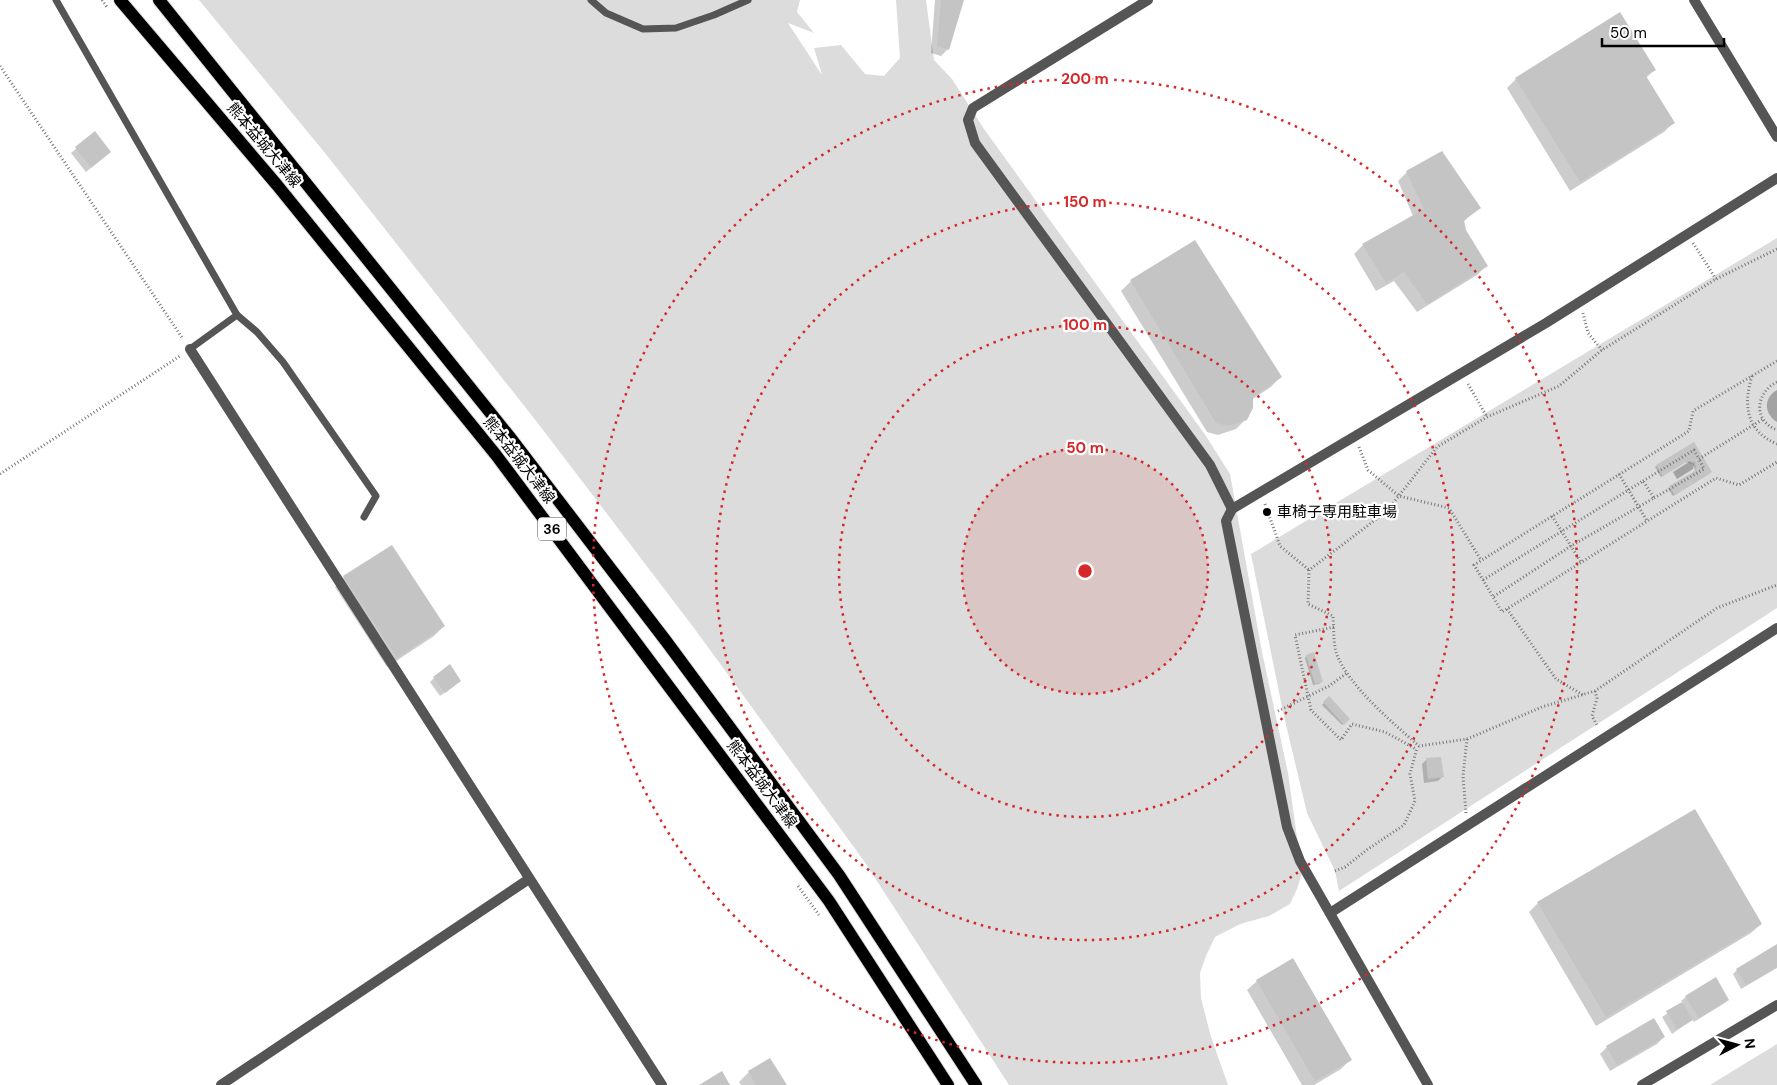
<svg xmlns="http://www.w3.org/2000/svg" width="1777" height="1085" viewBox="0 0 1777 1085" font-family="'DM Sans','Noto Sans JP',sans-serif">
  <rect width="100%" height="100%" fill="#fff"/>
  <!-- green -->
  <g fill="#dcdcdc">
    <polygon points="199,0 800,0 797,12 814,33 788,23 822,75 814,48 841,45 865,74 884,76 900,58 896,0 926,0 934,60 952,79 984,129 1206,436 1230,474 1262,652 1288,773 1302,873 1297,889 1290,904 1269,916 1240,924 1215,937 1206,956 1200,973 1201,998 1211,1037 1228,1085 1009,1085 864,861 694,628 540,426 325,153"/>
    <polygon points="1777,238 1777,608 1339,891 1335,871 1307,813 1283,712 1251,554"/>
    <polygon points="1777,1044 1777,1085 1710,1085"/>
  </g>
  <!-- water -->
  <g fill="#a3a3a3">
    <path d="M1777,390V422C1764,414 1763,398 1777,390Z"/>
    <polygon points="1689,462 1694,464 1693,469 1677,479 1673,472"/>
  </g>
  <!-- shadow -->
  <g fill="#0003">
    <polygon points="935,0 963,0 948,49 941,56 931,53"/>
    <polygon points="1654,70 1646,78 1674,122 1664,132 1570,191 1507,88 1516,79"/>
    <polygon points="95,133 105,156 86,172 71,153"/>
    <polygon points="1407,172 1479,208 1463,222 1465,230 1486,266 1477,275 1417,312 1394,281 1376,291 1354,254 1363,245 1413,216 1398,181"/>
    <polygon points="1131,281 1280,377 1271,387 1251,400 1246,419 1236,429 1218,435 1207,432 1121,291"/>
    <polygon points="1693,444 1709,474 1673,496 1668,489 1694,473 1695,470 1693,464 1685,462 1661,477 1655,467"/>
    <polygon points="344,577 444,626 434,636 387,667 335,587"/>
    <polygon points="1306,656 1321,682 1319,684 1313,685 1305,658"/>
    <polygon points="434,678 455,685 440,696 430,682"/>
    <polygon points="1329,698 1348,719 1342,725 1322,705"/>
    <polygon points="1426,760 1442,777 1438,781 1424,783 1422,764"/>
    <polygon points="1538,903 1761,924 1751,933 1596,1026 1529,912"/>
    <polygon points="1777,946 1777,968 1741,989 1733,974 1737,970"/>
    <polygon points="1257,981 1350,1060 1341,1069 1314,1085 1302,1085 1247,990"/>
    <polygon points="1686,997 1728,1000 1723,1004 1694,1022 1692,1019 1672,1034 1662,1017 1683,1003 1681,1001"/>
    <polygon points="1664,1037 1657,1044 1610,1071 1600,1054 1607,1047"/>
    <polygon points="749,1072 786,1085 741,1085 739,1082"/>
  </g>
  <!-- building -->
  <g fill="#c4c4c4">
    <polygon points="941,0 964,0 949,50 937,46"/>
    <polygon points="1620,12 1656,70 1646,76 1675,123 1580,182 1515,78"/>
    <polygon points="95,131 111,152 91,168 75,147"/>
    <polygon points="1442,151 1481,208 1464,220 1466,230 1488,266 1427,304 1404,272 1386,283 1362,244 1424,209 1406,171"/>
    <polygon points="1195,240 1282,377 1253,397 1253,408 1247,420 1229,426 1216,423 1130,280"/>
    <polygon points="1694,442 1712,472 1675,495 1669,486 1695,471 1696,468 1695,462 1688,461 1663,476 1656,465"/>
    <polygon points="392,545 445,626 397,658 343,576"/>
    <polygon points="1314,652 1323,682 1315,684 1306,655"/>
    <polygon points="450,664 461,681 445,693 433,677"/>
    <polygon points="1329,696 1350,719 1344,725 1323,702"/>
    <polygon points="1441,757 1444,777 1428,779 1426,758"/>
    <polygon points="1695,809 1762,924 1606,1017 1537,902"/>
    <polygon points="1777,944 1777,967 1746,985 1736,969"/>
    <polygon points="1293,958 1352,1060 1315,1081 1256,980"/>
    <polygon points="1716,977 1729,1000 1699,1018 1685,996"/>
    <polygon points="1682,1002 1693,1020 1677,1030 1666,1011"/>
    <polygon points="1654,1018 1665,1037 1617,1065 1606,1046"/>
    <polygon points="770,1058 787,1085 756,1085 748,1071"/>
    <polygon points="722,1071 730,1085 699,1085"/>
  </g>
  <g fill="none" stroke-linecap="round" stroke-linejoin="round">
    <!-- primary casing -->
    <g stroke="#dbdbdb" stroke-width="14">
      <g id="primary">
        <polyline points="120,0 277,185 496,455 829,901 948,1085"/>
        <polyline points="159,0 509,436 666,641 839,875 976,1085"/>
      </g>
    </g>
    <!-- path -->
    <g stroke="#777" stroke-width="3" stroke-dasharray="1 2.5" stroke-linecap="butt">
      <polyline points="102,0 107,7"/>
      <polyline points="0,66 183,339"/>
      <polyline points="1693,243 1716,279"/>
      <path d="M1777,249L1716,279L1602,350L1559,386L1487,417L1437,447L1387,511L1309,570L1308,604L1333,616C1334,628 1333,644 1337,655C1349,686 1393,723 1419,746L1467,739L1542,707L1595,691L1717,608L1777,585"/>
      <polyline points="1583,313 1588,333 1602,350"/>
      <polyline points="1777,361 1693,411 1689,431 1474,565 1502,612 1716,478 1739,485 1777,462"/>
      <path d="M1752,376C1743,405 1746,431 1777,444"/>
      <path d="M1777,382C1755,393 1753,421 1777,430"/>
      <polyline points="1468,384 1487,417"/>
      <polyline points="1359,447 1368,470 1399,496 1449,508 1481,560"/>
      <polyline points="0,474 180,356"/>
      <polyline points="1619,474 1647,521"/>
      <polyline points="1643,481 1694,450 1699,459 1763,419"/>
      <polyline points="1654,498 1704,469 1699,459"/>
      <polyline points="1265,504 1280,546 1309,570"/>
      <polyline points="1552,516 1581,562"/>
      <polyline points="1483,580 1643,481 1654,498 1571,546 1493,597"/>
      <polyline points="1507,609 1556,679 1583,695"/>
      <polyline points="1334,627 1295,635 1311,710 1341,740 1352,724 1385,732 1416,749"/>
      <polyline points="1595,691 1597,698 1592,716 1598,727"/>
      <polyline points="1278,711 1329,686 1347,673"/>
      <polyline points="1466,813 1463,776 1467,739"/>
      <polyline points="1335,871 1345,867 1368,849 1404,825 1415,801 1410,774 1417,748"/>
      <polyline points="798,886 819,915"/>
    </g>
    <!-- service -->
    <g stroke="#555" stroke-width="7">
      <polyline points="56,0 237,315 190,349"/>
      <polyline points="591,0 606,13 643,29 676,28 714,15 748,0"/>
      <polyline points="237,315 257,332 283,362 376,496 364,517"/>
    </g>
    <!-- minor -->
    <g stroke="#555" stroke-width="10">
      <polyline points="190,349 662,1085"/>
      <polyline points="1330,913 1777,628"/>
      <polyline points="221,1085 529,879"/>
      <polyline points="1428,1085 1300,861 1287,827 1226,521 1232,509 1546,323 1777,178"/>
      <polyline points="1642,1085 1777,1005"/>
    </g>
    <!-- tertiary -->
    <g stroke="#555" stroke-width="10">
      <polyline points="1148,0 973,108 968,120 975,143 1210,465 1232,509"/>
      <polyline points="1694,0 1777,137"/>
    </g>
    <!-- primary -->
    <use href="#primary" stroke="#000" stroke-width="12"/>
  </g>
  <!-- distance rings -->
  <circle cx="1085" cy="571" r="123" fill="#d62828" fill-opacity=".12"/>
  <g fill="none" stroke="#d62828" stroke-width="2.5" stroke-dasharray="2.5 5">
    <circle cx="1085" cy="571" r="123"/>
    <circle cx="1085" cy="571" r="246"/>
    <circle cx="1085" cy="571" r="369"/>
    <circle cx="1085" cy="571" r="492"/>
  </g>
  <!-- markers -->
  <circle fill="#000" stroke="#fff" stroke-width="2" cx="1267" cy="512" r="5"/>
  <g text-anchor="middle" stroke-width="4.5" stroke-linejoin="round" paint-order="stroke">
    <!-- shield labels -->
    <rect fill="#fff" stroke="#4c4c4c" stroke-width="1" x="538" y="517.5" width="28" height="23" rx="4"/>
    <g font-size="14" font-weight="bold" fill="#000">
      <text x="552" y="534">36</text>
    </g>
    <!-- street labels -->
    <g font-size="15" fill="#000" stroke="#fff">
      <text transform="translate(264 145) rotate(50)" y="5">熊本益城大津線</text>
      <text transform="translate(519 460) rotate(52)" y="5">熊本益城大津線</text>
      <text transform="translate(762 784) rotate(53)" y="5">熊本益城大津線</text>
    </g>
    <!-- poi labels -->
    <g font-size="15" fill="#000" stroke="#fff" text-anchor="start">
      <text x="1277" y="517">車椅子専用駐車場</text>
    </g>
  </g>
  <circle cx="1085" cy="571" r="8" fill="#d62828" stroke="#fff" stroke-width="2.5"/>
  <g font-size="15" text-anchor="middle" font-weight="bold" fill="#d62828" stroke="#fff" stroke-width="4.5" stroke-linejoin="round" paint-order="stroke">
    <text x="1085" y="84">200 m</text>
    <text x="1085" y="207">150 m</text>
    <text x="1085" y="330">100 m</text>
    <text x="1085" y="453">50 m</text>
  </g>
  <!-- north arrow -->
  <g transform="translate(1737 1045) rotate(84)" stroke="#ffffff" stroke-width="4" paint-order="stroke">
  <path d="M0-4L9 19L0 12L-9 19Z" fill="#000000"/>
  <text y="-8" font-size="14" font-weight="bold" text-anchor="middle" fill="#000000">N</text>
  </g>
  <!-- scale -->
  <path d="M1602 38v8h122v-8" fill="none" stroke="#000000" stroke-width="2.5"/>
  <text x="1610" y="38" font-size="15" fill="#000000" stroke="#ffffff" stroke-width="4" paint-order="stroke">50 m</text>
</svg>
